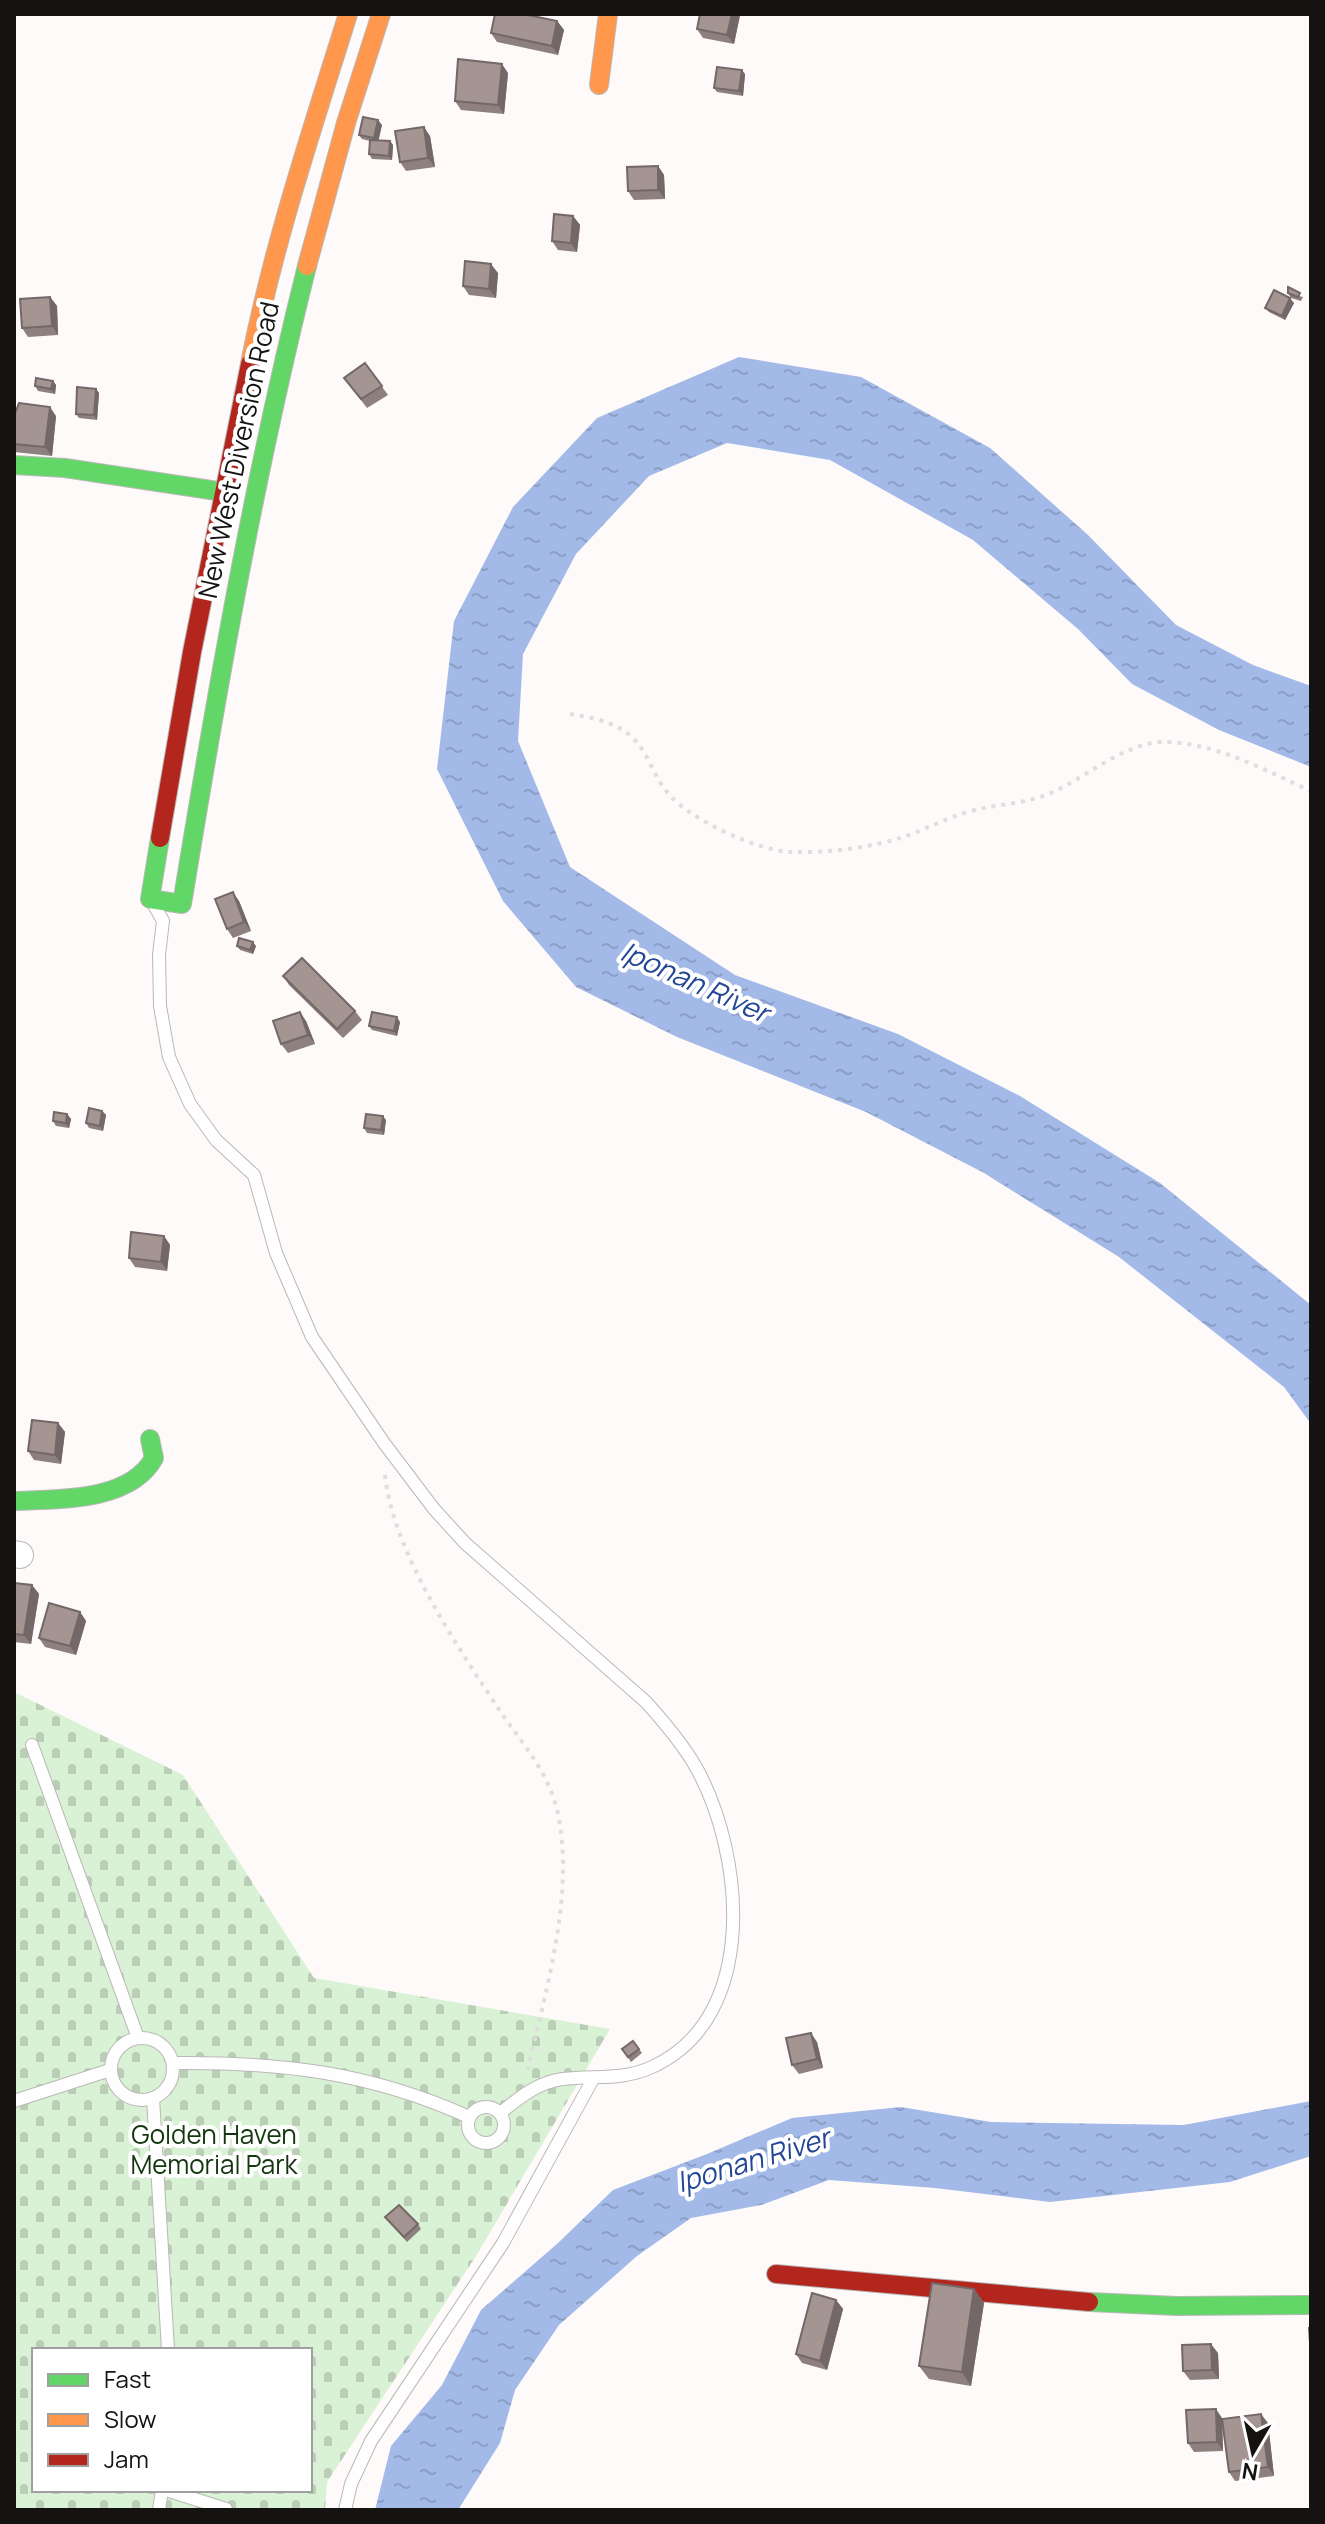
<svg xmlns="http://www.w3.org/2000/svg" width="1325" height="2524" viewBox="0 0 1325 2524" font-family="Manrope,sans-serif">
  <defs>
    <pattern id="cemetery-stones" width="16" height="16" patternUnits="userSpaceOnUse" patternTransform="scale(2)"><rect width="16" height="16" fill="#d9f1d4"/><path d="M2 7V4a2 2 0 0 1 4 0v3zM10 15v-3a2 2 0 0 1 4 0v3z" fill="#b9ceb5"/></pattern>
    <pattern id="water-ripples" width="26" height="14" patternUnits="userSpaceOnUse" patternTransform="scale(2)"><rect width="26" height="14" fill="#a3bae8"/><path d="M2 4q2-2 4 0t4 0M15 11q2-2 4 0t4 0" fill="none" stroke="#8b9fc6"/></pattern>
  </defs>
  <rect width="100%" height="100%" fill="#fdfaf9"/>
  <!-- cemetery -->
  <path fill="url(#cemetery-stones)" fill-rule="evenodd" d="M14,1692L183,1775L314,1978L610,2029L476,2256L327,2482L325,2510H14ZM34,2350H310V2490H34Z"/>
  <!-- water -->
  <g fill="url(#water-ripples)">
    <polygon points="739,357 861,377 990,448 1088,535 1176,625 1253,665 1311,686 1311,767 1219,730 1132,684 1078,629 973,540 830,460 727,443 649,476 576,554 523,654 518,741 570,867 735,975 898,1034 1020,1096 1160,1183 1311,1305 1311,1424 1284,1387 1119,1257 984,1173 866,1112 677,1037 576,987 503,901 437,769 454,621 513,507 597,418"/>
    <polygon points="1311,2101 1311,2156 1230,2182 1050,2202 935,2188 829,2180 761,2205 691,2218 637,2256 559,2325 515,2390 500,2443 458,2510 375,2510 391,2446 442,2385 481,2310 558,2243 613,2190 707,2154 792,2118 901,2107 991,2122 1184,2125"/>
  </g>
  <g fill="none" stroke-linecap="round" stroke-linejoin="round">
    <!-- lane casing -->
    <g stroke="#bab8b7" stroke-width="14">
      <g id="lane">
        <path d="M154,905L163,921L159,955L160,1006L169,1057L190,1104L216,1140L254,1175L276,1253L312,1337L384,1443L434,1509L465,1543L646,1702C665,1723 683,1744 697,1769C744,1855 760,2018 652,2067C622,2081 594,2075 563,2079C538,2082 519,2098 500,2113"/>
        <polyline points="32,1745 138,2038"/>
        <circle cx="142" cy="2069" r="31"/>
        <path d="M173,2063C281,2062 369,2072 469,2117"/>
        <polyline points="153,2098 168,2350"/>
        <polyline points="14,2101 110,2070"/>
        <circle cx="486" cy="2125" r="18"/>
        <polyline points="166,2490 226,2509"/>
        <polyline points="159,2510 162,2490"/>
        <polyline points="345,2510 351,2484 371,2441 503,2243 593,2079"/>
      </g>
    </g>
    <!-- street casing -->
    <g stroke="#bab8b7" stroke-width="28">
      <polyline id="street" points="14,1554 20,1555"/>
    </g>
    <!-- fast casing -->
    <g stroke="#bab8b7" stroke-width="20">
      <g id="fast">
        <polyline points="14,465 65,468 224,492"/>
        <path d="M160,838L150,899L182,904C217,690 254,477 307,266"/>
        <path d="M14,1501C58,1499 130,1502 154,1458L150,1439"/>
        <polyline points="1089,2302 1177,2306 1311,2305"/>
      </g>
    </g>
    <!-- slow casing -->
    <g stroke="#bab8b7" stroke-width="20">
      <g id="slow">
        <polyline points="599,85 608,14"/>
        <polyline points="307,266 346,123 381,14"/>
        <path d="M250,364C273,245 312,130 348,14"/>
      </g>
    </g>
    <!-- jam casing -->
    <g stroke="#bab8b7" stroke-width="20">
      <g id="jam">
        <polyline points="160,838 192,652 250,364"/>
        <polyline points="776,2274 1089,2302"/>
      </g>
    </g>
    <!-- path -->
    <g stroke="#dfdede" stroke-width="4" stroke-dasharray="4 6" stroke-linecap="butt">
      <path d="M570,714C595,718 623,723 639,745C650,759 655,778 667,792C688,819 756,850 790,852C829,853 872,848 909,835C930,827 949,817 971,811C1000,803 1024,805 1053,792C1086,777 1127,742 1163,742C1215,742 1264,770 1311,791"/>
      <path d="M385,1475C393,1553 459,1649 502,1714C525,1747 549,1773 558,1814C575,1896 545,1993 527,2073"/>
    </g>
    <!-- lane -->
    <use href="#lane" stroke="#fffefe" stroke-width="12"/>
    <!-- street -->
    <use href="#street" stroke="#fffefe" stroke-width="26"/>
    <!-- fast -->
    <use href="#fast" stroke="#63d668" stroke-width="18"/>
    <!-- slow -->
    <use href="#slow" stroke="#ff974d" stroke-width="18"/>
    <!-- jam -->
    <use href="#jam" stroke="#b3261e" stroke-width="18"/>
  </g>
  <!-- wall -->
  <g fill="#8d807e">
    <polygon points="740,15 734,44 703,38 697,29"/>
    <polygon points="557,21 564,30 558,55 497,42 491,33"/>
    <polygon points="508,73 504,114 461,110 455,101"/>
    <polygon points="745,74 743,96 717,92 714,88"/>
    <polygon points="382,125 378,140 390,141 393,145 392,160 372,159 369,154 370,141 362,139 359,135"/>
    <polygon points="430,136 435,167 406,171 400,162"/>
    <polygon points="658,166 664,175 665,199 634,200 628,191"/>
    <polygon points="573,216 580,225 577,252 558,250 552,241"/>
    <polygon points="498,273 496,298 469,295 463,286"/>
    <polygon points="1288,293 1303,297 1301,301 1291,298"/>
    <polygon points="50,297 57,306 58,335 28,337 22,328"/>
    <polygon points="1294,303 1285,320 1269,312 1265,308"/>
    <polygon points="365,363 388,395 367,408 344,378"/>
    <polygon points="53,381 56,385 55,394 38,391 35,386"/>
    <polygon points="96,389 99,393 97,420 79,418 76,414"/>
    <polygon points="14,416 56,416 52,456 14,452"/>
    <polygon points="239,901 251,931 233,938 227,929"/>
    <polygon points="237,946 256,946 253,954 240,950"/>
    <polygon points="283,976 355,1011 362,1020 343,1038 289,985"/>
    <polygon points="306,1021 315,1044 288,1053 281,1044"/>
    <polygon points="400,1022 397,1036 372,1030 369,1026"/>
    <polygon points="102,1111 106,1115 103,1131 89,1128 86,1123"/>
    <polygon points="67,1114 71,1119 69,1128 56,1126 53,1121"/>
    <polygon points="386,1120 384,1135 367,1133 364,1128"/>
    <polygon points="164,1236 170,1245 167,1271 135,1267 129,1258"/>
    <polygon points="58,1423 65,1432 61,1464 34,1460 28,1451"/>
    <polygon points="14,1583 32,1585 39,1594 31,1644 14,1642"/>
    <polygon points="80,1612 86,1621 76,1655 45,1647 39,1638"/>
    <polygon points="633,2041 642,2053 631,2062 622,2049"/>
    <polygon points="817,2042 823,2068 799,2074 792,2065"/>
    <polygon points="385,2217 418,2224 421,2229 407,2242"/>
    <polygon points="974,2289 984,2303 971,2386 929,2379 919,2366"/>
    <polygon points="836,2300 843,2309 827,2370 802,2363 796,2354"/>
    <polygon points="1218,2353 1219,2379 1190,2380 1183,2371"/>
    <polygon points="1222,2418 1223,2451 1194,2452 1188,2443"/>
    <polygon points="1268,2423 1274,2476 1235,2481 1229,2472"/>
  </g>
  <!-- shaded-wall -->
  <g fill="#736867">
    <polygon points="732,14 740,15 734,44 727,35"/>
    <polygon points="557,21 564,30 558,55 552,46"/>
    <polygon points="502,64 508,73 504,114 498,105"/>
    <polygon points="742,70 745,74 743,96 739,91"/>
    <polygon points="378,120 382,125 378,143 374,138"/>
    <polygon points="424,127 430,136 435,167 428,158"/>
    <polygon points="390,141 393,145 392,160 389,156"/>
    <polygon points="658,166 664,175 665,199 658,190"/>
    <polygon points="573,216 580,225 577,252 571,243"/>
    <polygon points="491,264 498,273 496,298 489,289"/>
    <polygon points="50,297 57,306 58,335 52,326"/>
    <polygon points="1290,298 1294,303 1285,320 1282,316"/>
    <polygon points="53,381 56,385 55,394 51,389"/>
    <polygon points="96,389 99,393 97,420 94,415"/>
    <polygon points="50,407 56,416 52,456 45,447"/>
    <polygon points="233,892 239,901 251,931 244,922"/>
    <polygon points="253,942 256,946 253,954 250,950"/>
    <polygon points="300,1012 306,1021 315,1044 308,1035"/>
    <polygon points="397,1017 400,1022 397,1036 394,1031"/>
    <polygon points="102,1111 106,1115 103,1131 100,1126"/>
    <polygon points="67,1114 71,1119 69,1128 66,1123"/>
    <polygon points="383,1116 386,1120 384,1135 381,1130"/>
    <polygon points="164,1236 170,1245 167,1271 161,1262"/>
    <polygon points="58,1423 65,1432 61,1464 55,1455"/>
    <polygon points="32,1585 39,1594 31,1644 24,1635"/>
    <polygon points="80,1612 86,1621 76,1655 70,1646"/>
    <polygon points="811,2033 817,2042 823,2068 817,2059"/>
    <polygon points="974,2289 984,2303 971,2386 962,2372"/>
    <polygon points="836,2300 843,2309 827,2370 820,2361"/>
    <polygon points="1211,2344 1218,2353 1219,2379 1212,2370"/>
    <polygon points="1216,2409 1222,2418 1223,2451 1217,2442"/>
    <polygon points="1261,2414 1268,2423 1274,2476 1268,2467"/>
  </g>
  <!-- building -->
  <g fill="#a49593" stroke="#736867" stroke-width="2">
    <polygon points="495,14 523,14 557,21 552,46 491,33"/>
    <polygon points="700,14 732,14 727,35 697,29"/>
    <polygon points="458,59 502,64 498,105 455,101"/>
    <polygon points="717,67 742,70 739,91 714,88"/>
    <polygon points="363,117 378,120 374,138 359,135"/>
    <polygon points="424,127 428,158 400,162 395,131"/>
    <polygon points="370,140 390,141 389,156 369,154"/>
    <polygon points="658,166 658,190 628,191 627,167"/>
    <polygon points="554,214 573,216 571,243 552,241"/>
    <polygon points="465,261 491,264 489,289 463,286"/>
    <polygon points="1288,287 1300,293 1298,297 1288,293"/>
    <polygon points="1274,290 1290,298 1282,316 1265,308"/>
    <polygon points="50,297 52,326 22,328 20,299"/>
    <polygon points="365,363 382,386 361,399 344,378"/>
    <polygon points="36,378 53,381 51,389 35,386"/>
    <polygon points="77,387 96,389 94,415 76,414"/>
    <polygon points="19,403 50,407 45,447 14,444 14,416"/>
    <polygon points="233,892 244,922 227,929 215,899"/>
    <polygon points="239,938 253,942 250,950 237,946"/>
    <polygon points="302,958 355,1011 337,1029 283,976"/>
    <polygon points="300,1012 308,1035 281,1044 273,1021"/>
    <polygon points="372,1012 397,1017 394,1031 369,1026"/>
    <polygon points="89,1108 102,1111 100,1126 86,1123"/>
    <polygon points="54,1112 67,1114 66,1123 53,1121"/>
    <polygon points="366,1114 383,1116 381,1130 364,1128"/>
    <polygon points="131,1232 164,1236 161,1262 129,1258"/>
    <polygon points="32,1420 58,1423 55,1455 28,1451"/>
    <polygon points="14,1583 32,1585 24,1635 14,1634"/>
    <polygon points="49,1603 80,1612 70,1646 39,1638"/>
    <polygon points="811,2033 817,2059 792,2065 786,2038"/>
    <polygon points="633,2041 639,2049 628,2057 622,2049"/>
    <polygon points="399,2205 418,2224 404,2237 385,2217"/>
    <polygon points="932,2283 974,2289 962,2372 919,2366"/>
    <polygon points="812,2293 836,2300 820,2361 796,2354"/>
    <polygon points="1309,2328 1311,2328 1311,2357"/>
    <polygon points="1211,2344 1212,2370 1183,2371 1182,2345"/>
    <polygon points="1216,2409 1217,2442 1188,2443 1186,2410"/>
    <polygon points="1261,2414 1268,2467 1229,2472 1222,2419"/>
  </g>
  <g text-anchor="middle" stroke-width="8" stroke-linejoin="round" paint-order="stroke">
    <!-- street labels -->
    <g font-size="26" fill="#151212" stroke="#fff">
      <text transform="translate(239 450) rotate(-78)" y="9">New West Diversion Road</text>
    </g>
    <!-- park labels -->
    <g font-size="26" fill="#13380e" stroke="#fff">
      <text x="214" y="2144">Golden Haven<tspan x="214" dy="30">Memorial Park</tspan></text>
    </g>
    <!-- water labels -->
    <g font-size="28" font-style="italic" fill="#234795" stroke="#fff">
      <text transform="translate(695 982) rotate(24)" y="10">Iponan River</text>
      <text transform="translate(753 2160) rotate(-17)" y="10">Iponan River</text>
    </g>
  </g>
  <!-- border -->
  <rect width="1325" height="2524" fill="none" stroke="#151212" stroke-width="32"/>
  <!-- legend -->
  <rect x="32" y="2348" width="280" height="144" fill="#ffffff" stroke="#a1a0a0" stroke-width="2"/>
  <rect x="48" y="2374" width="40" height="12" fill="#63d668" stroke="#a1a0a0" stroke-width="2"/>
  <text x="104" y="2388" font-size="24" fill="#151212">Fast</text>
  <rect x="48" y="2414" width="40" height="12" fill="#ff974d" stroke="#a1a0a0" stroke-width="2"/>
  <text x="104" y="2428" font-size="24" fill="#151212">Slow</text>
  <rect x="48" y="2454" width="40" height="12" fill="#b3261e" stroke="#a1a0a0" stroke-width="2"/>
  <text x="104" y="2468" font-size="24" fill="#151212">Jam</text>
  <!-- north arrow -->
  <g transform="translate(1253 2452) rotate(189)" stroke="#ffffff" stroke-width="6" paint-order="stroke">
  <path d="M0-6L14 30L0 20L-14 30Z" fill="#151212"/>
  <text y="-12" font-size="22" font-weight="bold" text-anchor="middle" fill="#151212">N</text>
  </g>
</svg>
